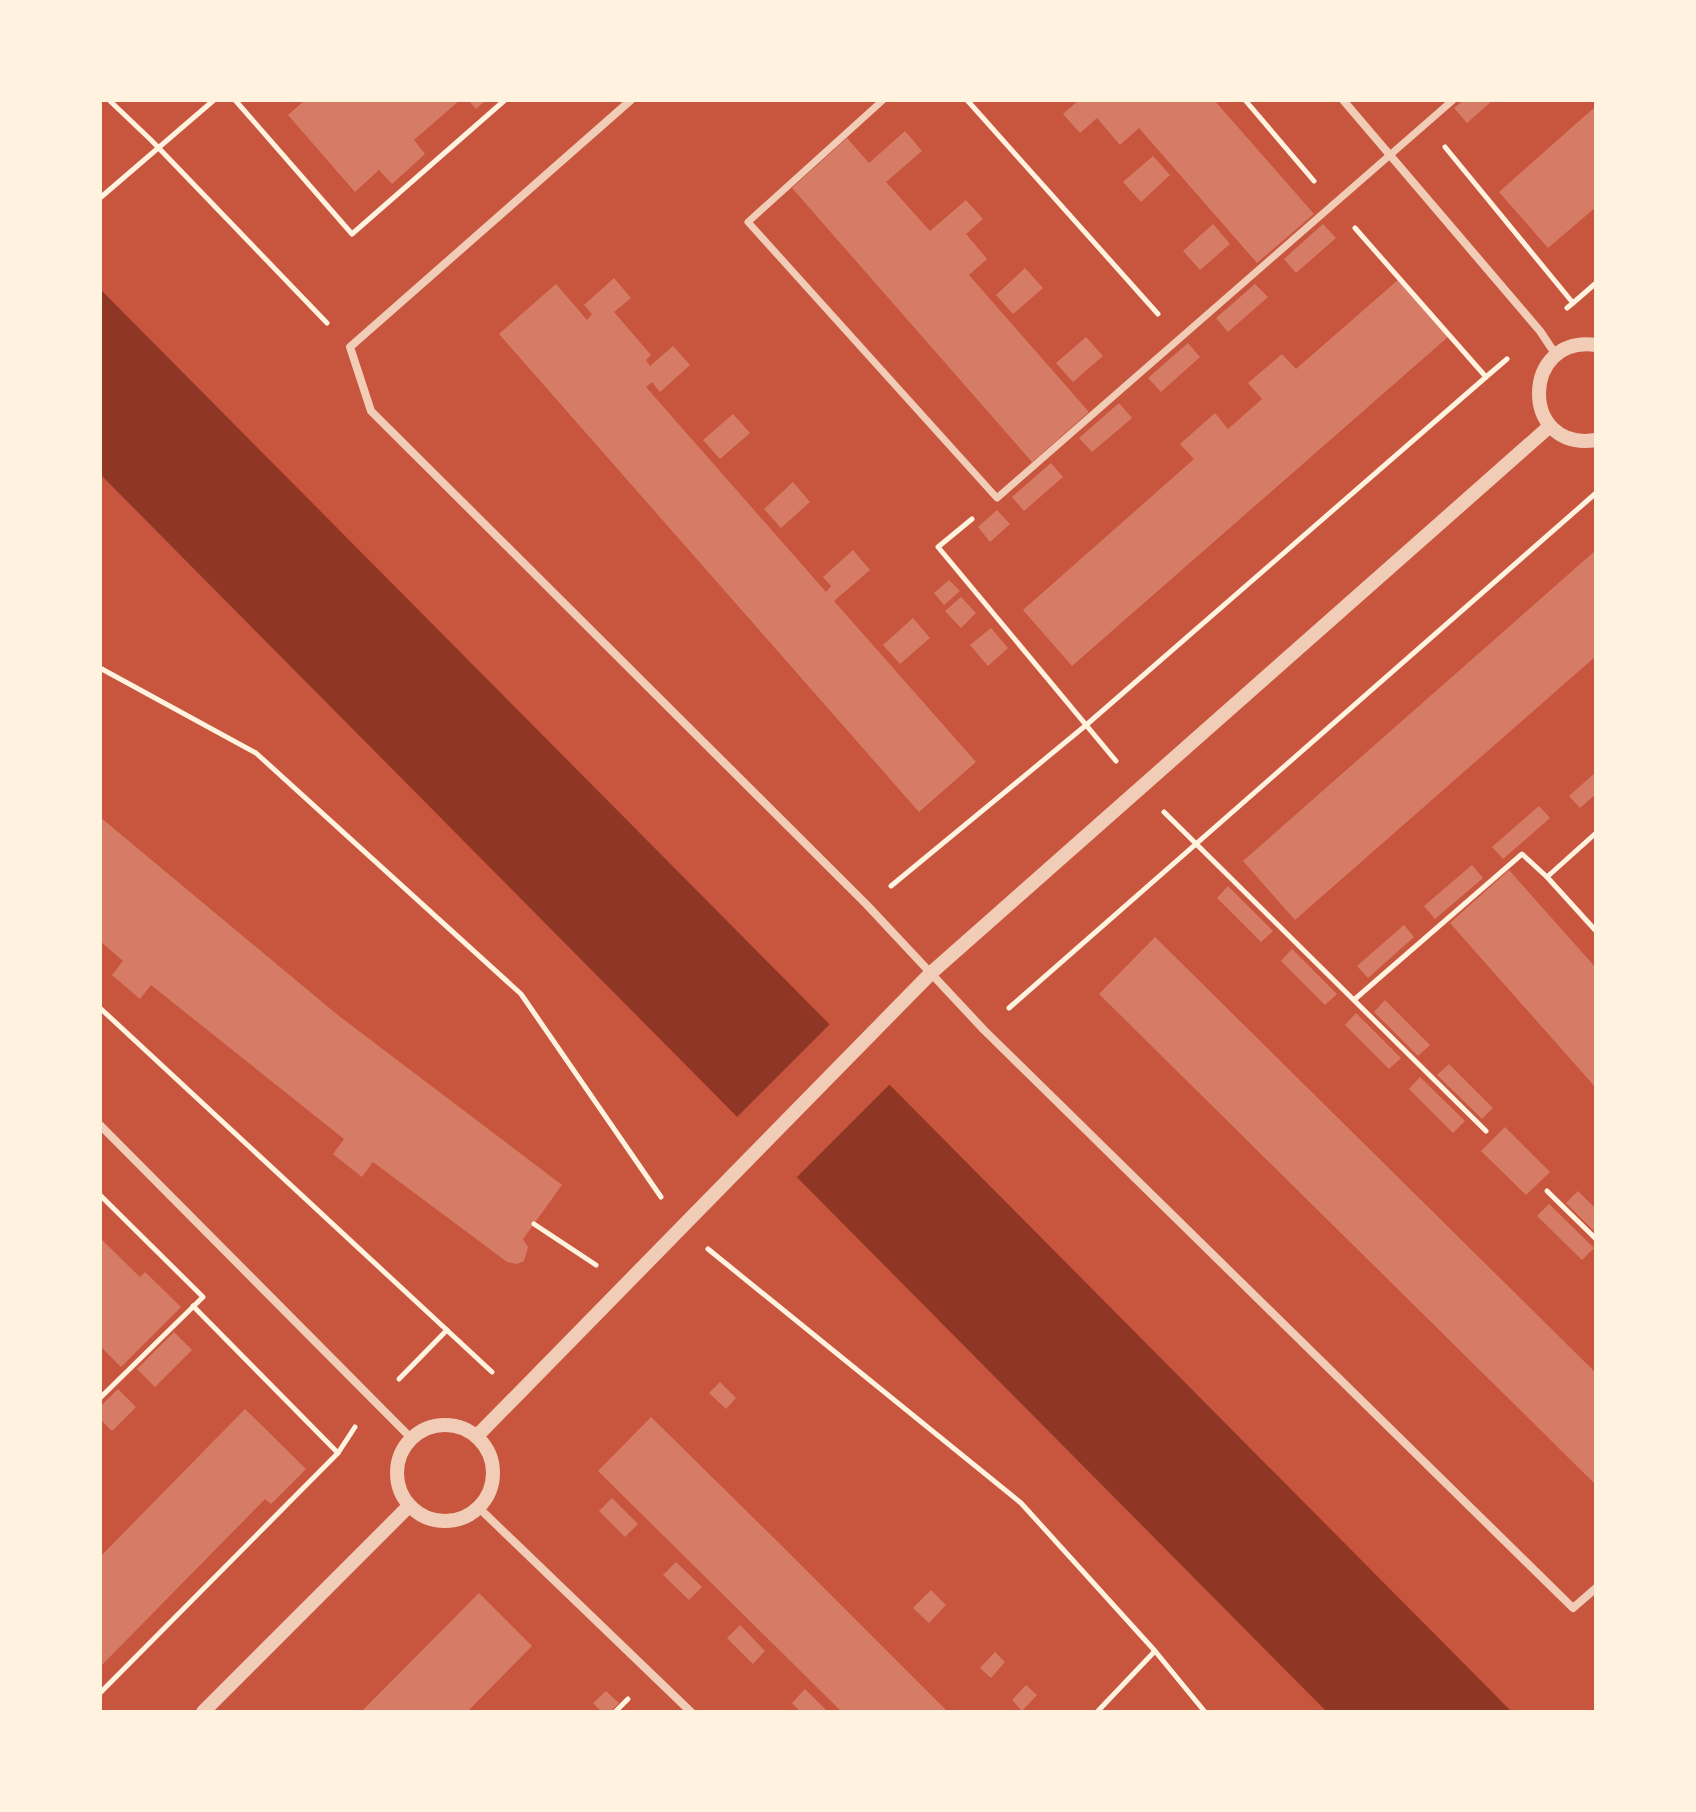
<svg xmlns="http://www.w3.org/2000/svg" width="1696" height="1812" viewBox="0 0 1696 1812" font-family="'Exo 2',sans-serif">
  <rect width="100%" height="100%" fill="#c8553d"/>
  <!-- water -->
  <polygon fill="#8f3625" points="100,289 1512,1712 1327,1712 100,474"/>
  <!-- pier -->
  <polygon fill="#c8553d" points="832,1022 892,1082 794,1180 734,1120"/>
  <!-- building -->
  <g fill="#d67c66">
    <polygon points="305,100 460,100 414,140 425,154 392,184 379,170 355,192 288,115"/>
    <polygon points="468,100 486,100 476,109"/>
    <polygon points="1079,100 1214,100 1314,214 1257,263 1139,128 1120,145 1097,118 1080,133 1063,114"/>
    <polygon points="1464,100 1493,100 1467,123 1454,108"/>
    <polygon points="1596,106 1596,207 1548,248 1499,192"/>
    <polygon points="905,131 922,151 886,182 930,231 966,200 983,219 966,234 987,259 969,275 1089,412 1032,462 792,188 847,138 869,163"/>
    <polygon points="1153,156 1170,175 1141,202 1123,182"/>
    <polygon points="1213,224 1230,244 1200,270 1183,251"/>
    <polygon points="1323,224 1336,238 1296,273 1284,259"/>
    <polygon points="1025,268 1043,288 1013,314 996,295"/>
    <polygon points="614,278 631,298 614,312 651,355 646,360 650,366 673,346 690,365 660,392 652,382 646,387 826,592 831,586 823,577 853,550 870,570 834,601 976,762 919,812 499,334 556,284 587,320 592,314 584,305"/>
    <polygon points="1399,279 1449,336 1072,666 1023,610 1194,459 1180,444 1215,413 1228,429 1262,399 1248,383 1282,354 1296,369"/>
    <polygon points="1255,284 1268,297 1228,332 1216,318"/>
    <polygon points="1086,337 1103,356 1073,382 1056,363"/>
    <polygon points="1188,343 1200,357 1161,392 1148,378"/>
    <polygon points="1119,403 1132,418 1092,452 1079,438"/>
    <polygon points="733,414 750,433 720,459 703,440"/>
    <polygon points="1051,463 1063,477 1024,511 1012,497"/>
    <polygon points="793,482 810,502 781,528 764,509"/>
    <polygon points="997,510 1010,524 990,542 978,527"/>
    <polygon points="1596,550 1596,656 1295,920 1243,861"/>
    <polygon points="949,580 960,591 944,605 934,593"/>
    <polygon points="961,597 976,613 961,628 945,611"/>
    <polygon points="913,618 930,638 900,664 883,645"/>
    <polygon points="991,628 1008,648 988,666 970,645"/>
    <polygon points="1596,772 1596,794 1580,808 1569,796"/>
    <polygon points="1539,806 1550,818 1503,859 1492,847"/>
    <polygon points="100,817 339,1016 562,1185 523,1239 528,1247 524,1261 517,1264 507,1262 373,1162 362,1177 333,1154 344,1139 151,985 140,999 112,975 123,961 100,941"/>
    <polygon points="1472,865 1483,878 1435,919 1424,906"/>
    <polygon points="1509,870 1596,968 1596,1088 1450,923"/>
    <polygon points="1228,886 1273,931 1261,942 1217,898"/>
    <polygon points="1404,925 1414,937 1368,978 1357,966"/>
    <polygon points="1155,937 1596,1373 1596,1485 1099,994"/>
    <polygon points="1292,949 1337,994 1325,1005 1281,961"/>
    <polygon points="1385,1000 1430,1045 1418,1056 1374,1012"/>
    <polygon points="1356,1013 1401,1058 1389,1069 1345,1025"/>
    <polygon points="1449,1064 1493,1108 1482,1119 1437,1075"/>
    <polygon points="1420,1077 1465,1121 1453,1133 1409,1089"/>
    <polygon points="1505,1127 1550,1172 1526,1195 1481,1151"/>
    <polygon points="1578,1191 1596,1209 1596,1233 1566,1203"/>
    <polygon points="1549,1204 1594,1248 1582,1260 1537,1216"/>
    <polygon points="100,1238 140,1277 145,1272 181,1307 121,1367 100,1346"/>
    <polygon points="174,1332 192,1350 155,1387 137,1369"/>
    <polygon points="720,1382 736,1398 726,1409 709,1393"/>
    <polygon points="118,1389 136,1407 112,1431 100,1419 100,1407"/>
    <polygon points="245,1409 306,1469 271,1504 265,1499 100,1667 100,1557"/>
    <polygon points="651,1417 781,1545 948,1712 842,1712 598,1471"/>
    <polygon points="612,1498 638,1524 625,1537 599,1511"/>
    <polygon points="676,1562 702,1587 689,1600 663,1575"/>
    <polygon points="931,1590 946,1605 929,1623 913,1608"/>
    <polygon points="479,1593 532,1646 467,1712 361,1712"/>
    <polygon points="740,1625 765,1651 753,1664 727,1638"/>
    <polygon points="995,1652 1005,1662 991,1678 980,1668"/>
    <polygon points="1026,1685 1037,1695 1022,1711 1012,1700"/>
    <polygon points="805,1689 828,1712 801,1712 792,1703"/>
    <polygon points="606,1691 619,1703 610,1712 602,1712 593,1703"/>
  </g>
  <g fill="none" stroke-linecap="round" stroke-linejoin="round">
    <!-- path -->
    <g stroke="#fff3e0" stroke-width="5">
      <polyline points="109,100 151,140 327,323"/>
      <polyline points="235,100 352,234 505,100"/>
      <polyline points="967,100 1158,314"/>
      <polyline points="1245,100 1314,181"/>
      <polyline points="1445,147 1573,303 1567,308"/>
      <polyline points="100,198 214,100"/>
      <polyline points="1355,228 1486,377 1507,359"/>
      <polyline points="1573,303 1596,283"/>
      <polyline points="972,519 938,547 1116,761"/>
      <polyline points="100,668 256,753 521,994 661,1197"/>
      <polyline points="1164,812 1486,1131"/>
      <polyline points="1547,877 1596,931"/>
      <polyline points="891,886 1085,726 1486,377"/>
      <polyline points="1355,999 1522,854 1547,877 1596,833"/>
      <polyline points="100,1008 492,1372"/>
      <polyline points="1009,1008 1596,493"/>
      <polyline points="1547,1191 1596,1239"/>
      <polyline points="100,1195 203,1297 100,1398"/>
      <polyline points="534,1224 596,1265"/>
      <polyline points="708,1249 1021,1503 1155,1651 1205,1712"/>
      <polyline points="399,1379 447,1330"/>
      <polyline points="338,1453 355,1427"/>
      <polyline points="100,1693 338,1453 193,1306"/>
      <polyline points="615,1712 628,1699"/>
      <polyline points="1097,1712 1155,1651"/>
    </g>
    <!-- pedestrian -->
    <polyline stroke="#f1ccb7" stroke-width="7" points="883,100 748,222 997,498 1453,100"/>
    <!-- minor -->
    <g stroke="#f1ccb7" stroke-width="8">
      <polyline points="631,100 350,347 371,411 867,905 984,1030 1573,1608 1596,1588"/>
      <polyline points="1343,100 1540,331 1556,355"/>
      <polyline points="100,1125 411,1438"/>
      <polyline points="479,1508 691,1712"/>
    </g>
    <!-- tertiary -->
    <g stroke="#f1ccb7" stroke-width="14">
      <path d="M1596,345C1521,334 1519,452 1596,440"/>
      <circle cx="445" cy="1473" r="48"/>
      <polyline points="477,1436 931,973 1550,426"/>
      <polyline points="203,1712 409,1506"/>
    </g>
  </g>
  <!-- border -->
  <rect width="1696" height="1812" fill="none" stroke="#fff3e0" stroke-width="204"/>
</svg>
